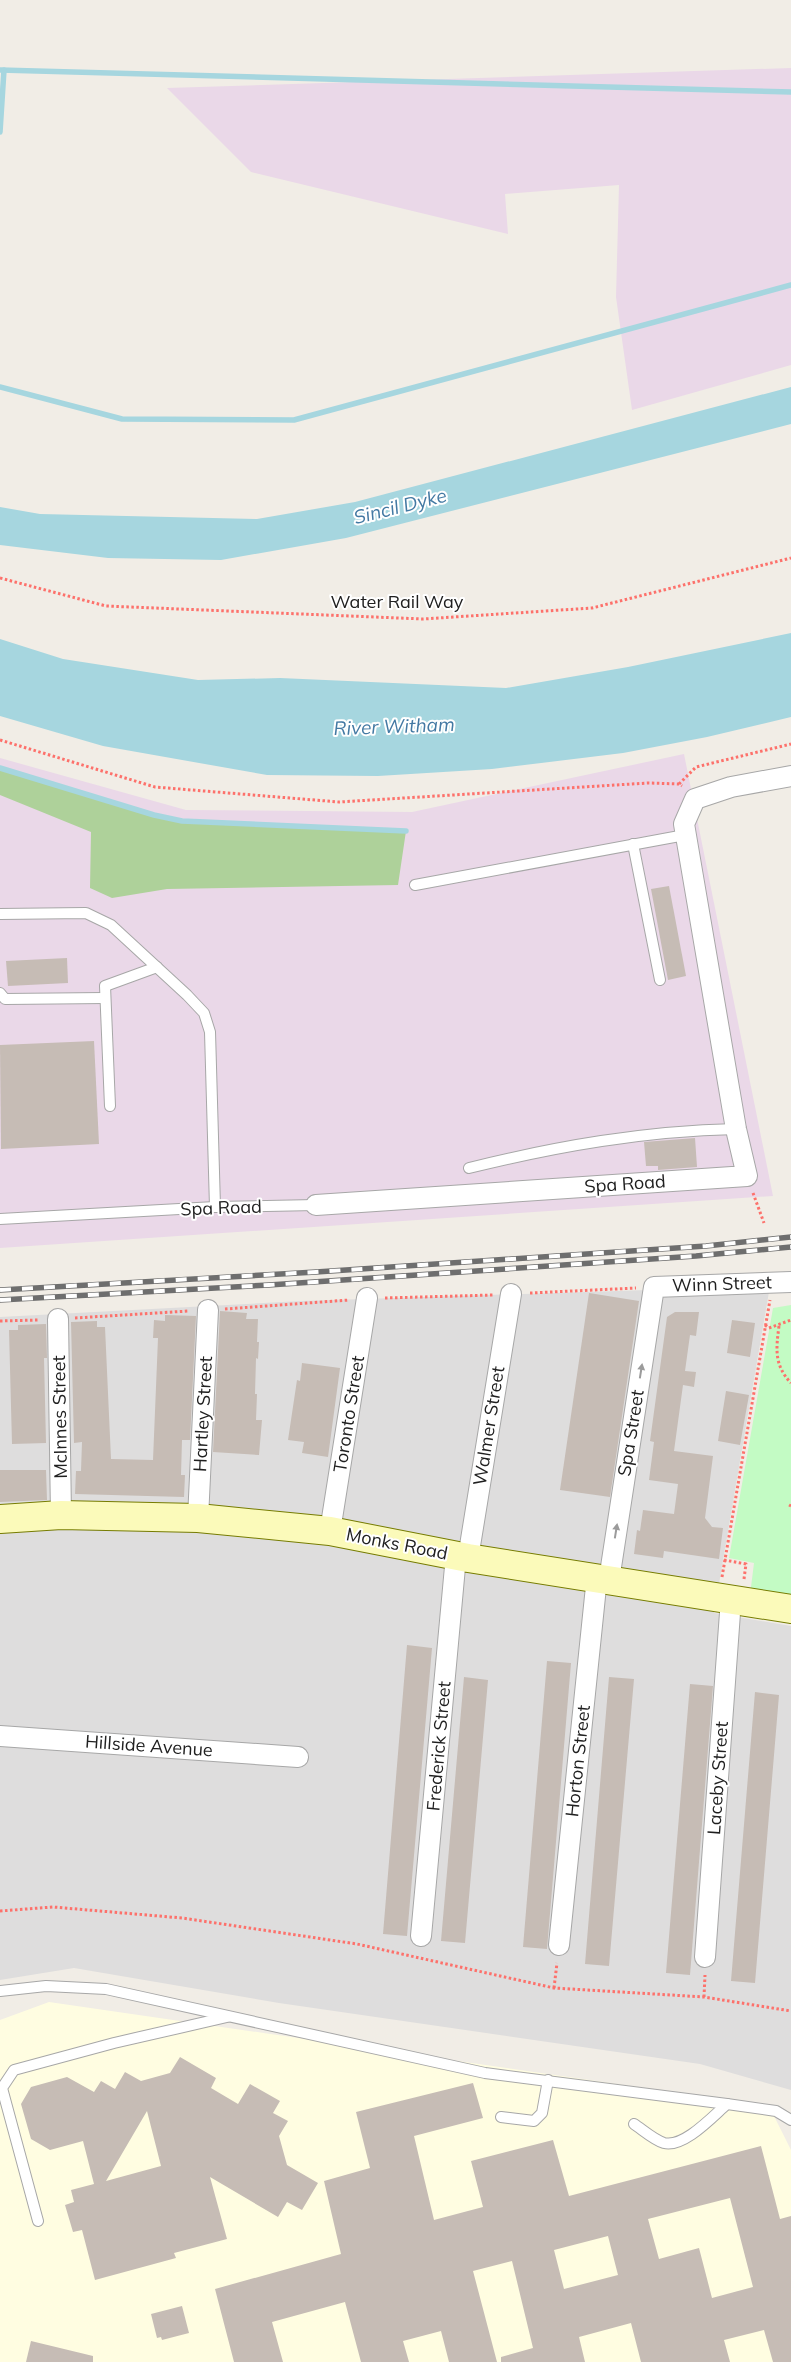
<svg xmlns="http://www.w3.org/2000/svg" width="791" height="2362" viewBox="0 0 791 2362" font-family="Mulish,sans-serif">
  <rect width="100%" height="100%" fill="#f1ede6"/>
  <!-- residential -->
  <polygon fill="#dedddd" points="770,1286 714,1613 791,1626 791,2090 700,2064 279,2003 74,1968 0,1980 0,1317 302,1301"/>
  <!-- industrial -->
  <g fill="#ead8e8">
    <polygon points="791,68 791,365 632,410 616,297 619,185 505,194 508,234 251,172 167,88"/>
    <polygon points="684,754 773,1196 0,1248 0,758 186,810 412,812"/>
  </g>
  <!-- education -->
  <polygon fill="#fffde1" points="49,2002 769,2106 791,2150 791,2362 0,2362 0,2020"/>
  <!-- forest -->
  <polygon fill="#aed19a" points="0,768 154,815 182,821 406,831 398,885 167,889 112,898 90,888 91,832 0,795"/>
  <!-- park -->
  <polygon fill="#c3fbc4" points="791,1305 791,1601 750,1595 754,1563 729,1558 773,1308"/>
  <!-- water -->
  <g fill="#a6d6df">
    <polygon points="791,387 791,424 346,538 221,560 108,558 0,545 0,507 40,514 257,519 355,502"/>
    <polygon points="791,633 791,717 707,737 623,753 492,769 378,776 267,775 103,746 0,716 0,639 63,659 198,680 280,678 506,688 628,667"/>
  </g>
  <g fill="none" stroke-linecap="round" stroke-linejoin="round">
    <!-- stream -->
    <g stroke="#a6d6df" stroke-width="5.5">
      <polyline points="0,70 791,92"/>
      <polyline points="0,132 4,70"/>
      <polyline points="0,387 122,419 294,420 791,285"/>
      <polyline points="0,768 154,815 182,821 406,831"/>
    </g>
  </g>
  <!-- building -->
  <g fill="#c6bcb5" fill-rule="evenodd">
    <polygon points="669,886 686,976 668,980 651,889"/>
    <polygon points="67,958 68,983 8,986 6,961"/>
    <polygon points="94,1041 99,1144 1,1149 0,1045"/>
    <polygon points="695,1138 697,1167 658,1170 658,1166 646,1166 644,1142"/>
    <polygon points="589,1293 639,1301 610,1497 560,1490"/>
    <polygon points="220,1311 247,1313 246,1319 258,1319 257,1342 259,1342 258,1359 256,1358 255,1394 257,1394 256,1420 262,1420 259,1455 213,1452"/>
    <polygon points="675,1312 699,1312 696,1336 690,1335 685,1371 696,1372 694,1387 683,1385 674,1451 713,1456 705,1518 712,1527 723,1528 719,1559 664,1551 663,1558 634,1554 637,1530 640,1531 643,1510 674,1514 678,1484 649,1480 654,1442 650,1441 667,1317"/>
    <polygon points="165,1315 196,1316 190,1440 182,1440 181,1475 185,1475 184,1497 75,1494 76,1471 81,1471 82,1442 74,1443 71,1322 97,1321 97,1327 105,1327 111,1459 153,1460 158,1338 153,1338 154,1320 165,1321"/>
    <polygon points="732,1320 755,1323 750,1357 727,1353"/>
    <polygon points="46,1324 47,1358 44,1358 46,1443 12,1444 9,1330 18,1330 18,1325"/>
    <polygon points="302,1363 340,1368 328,1457 302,1453 304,1442 288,1440 297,1380 300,1381"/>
    <polygon points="726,1391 749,1395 740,1445 718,1441"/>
    <polygon points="0,1470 46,1470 47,1500 0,1502"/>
    <polygon points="407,1645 432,1648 407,1936 383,1934"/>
    <polygon points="547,1661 571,1663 547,1949 523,1947"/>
    <polygon points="464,1677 488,1680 465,1943 441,1941"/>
    <polygon points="609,1677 634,1679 609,1966 585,1964"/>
    <polygon points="690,1684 713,1686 690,1975 666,1973"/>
    <polygon points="755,1692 779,1695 755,1983 731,1981"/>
    <path d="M180,2057L216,2078L211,2088L238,2104L250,2084L280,2101L273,2113L288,2121L279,2136L287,2165L318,2183L302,2210L287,2202L278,2217L210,2177L227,2239L174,2253L176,2258L95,2280L82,2230L73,2232L65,2205L74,2202L71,2190L94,2184L83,2141L50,2150L31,2139L21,2104L31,2087L67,2077L94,2092L101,2081L115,2089L125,2072L141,2081L170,2073ZM147,2111L161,2166L106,2181Z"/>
    <path d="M473,2083L483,2118L414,2136L434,2220L483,2207L471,2161L553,2140L569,2196L761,2146L780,2219L791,2216V2362H773L764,2330L724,2340L730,2362H641L631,2323L579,2337L585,2362H501V2357L533,2348L512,2261L473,2271L497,2362H449L441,2331L403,2341L409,2362H361L345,2302L272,2322L283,2362H234L215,2289L341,2254L324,2181L370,2168L356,2112ZM730,2198L753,2287L712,2298L699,2248L659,2259L648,2219ZM608,2236L618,2275L564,2289L554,2250Z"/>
    <polygon points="182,2306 189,2333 162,2340 161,2337 157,2338 151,2314"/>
    <polygon points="31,2341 93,2356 93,2362 26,2362"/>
  </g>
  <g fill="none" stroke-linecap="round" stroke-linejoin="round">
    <!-- lane casing -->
    <g stroke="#a7a7a7" stroke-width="12">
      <g id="lane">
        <polyline points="633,844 660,980"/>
        <polyline points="415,885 685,835"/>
        <polyline points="0,914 86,913 111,925 187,995 204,1013 210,1032 215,1207"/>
        <polyline points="0,993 5,999 105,998"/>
        <polyline points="110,1106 105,986 157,967"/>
        <path d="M469,1168C558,1146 644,1131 736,1129"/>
        <polyline points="0,1219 215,1207 316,1205"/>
        <polyline points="0,1991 46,1986 106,1989 485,2073 727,2104 776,2111 791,2120"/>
        <polyline points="501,2117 534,2121 542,2113 548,2080"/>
        <path d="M634,2124C643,2130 654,2140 664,2143C684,2148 713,2116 727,2104"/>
        <polyline points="38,2221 2,2088 14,2070 114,2043 227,2017"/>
      </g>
    </g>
    <!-- street casing -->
    <g stroke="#a7a7a7" stroke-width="22">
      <g id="street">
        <polyline points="316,1205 747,1176 736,1129 684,824 695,799 731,787 791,776"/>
        <polyline points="58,1319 61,1515"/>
        <polyline points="198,1518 208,1310"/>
        <polyline points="330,1531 367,1298"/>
        <polyline points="468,1558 511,1294"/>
        <polyline points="609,1580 654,1287 791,1282"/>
        <polyline points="0,1736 298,1757"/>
        <polyline points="421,1936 456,1556"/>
        <polyline points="559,1945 597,1577"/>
        <polyline points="705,1957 731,1599"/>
      </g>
    </g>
    <!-- secondary casing -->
    <g stroke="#767c02" stroke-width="30">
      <polyline id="secondary" points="0,1519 61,1515 198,1518 330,1531 468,1558 791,1609"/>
    </g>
    <!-- path -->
    <g stroke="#fd716b" stroke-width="3" stroke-dasharray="2.5 2.5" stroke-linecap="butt">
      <polyline points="0,578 106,606 423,619 592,608 791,558"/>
      <polyline points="0,740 155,787 339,802 648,783 679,784 682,786"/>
      <polyline points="679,784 696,767 791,744"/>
      <polyline points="753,1193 764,1223"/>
      <polyline points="530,1293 636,1288"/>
      <polyline points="385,1298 493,1295"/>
      <polyline points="225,1309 349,1300"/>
      <polyline points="75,1318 189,1311"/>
      <polyline points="0,1321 39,1320"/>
      <polyline points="765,1325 769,1328 791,1320"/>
      <path d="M779,1326C776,1349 774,1365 791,1383"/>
      <polyline points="789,1505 791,1506"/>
      <polyline points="724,1560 746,1564 744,1579"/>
      <polyline points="722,1577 770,1300"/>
      <polyline points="0,1911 53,1907 182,1918 357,1944 554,1988 704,1997 791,2011"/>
      <polyline points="554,1988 557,1963"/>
      <polyline points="704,1997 705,1975"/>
    </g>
    <!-- lane -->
    <use href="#lane" stroke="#fff" stroke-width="10"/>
    <!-- street -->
    <use href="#street" stroke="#fff" stroke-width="20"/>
    <!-- secondary -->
    <use href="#secondary" stroke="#fbfaba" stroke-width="28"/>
    <!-- rail casing -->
    <g stroke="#6e6e6e" stroke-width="5.5">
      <g id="rail">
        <polyline points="0,1290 316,1272 706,1246 791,1237"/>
        <polyline points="0,1300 269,1285 696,1256 791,1247"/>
      </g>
    </g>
    <!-- rail -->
    <use href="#rail" stroke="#fff" stroke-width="4" stroke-dasharray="11" stroke-linecap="butt"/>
  </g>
  <!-- one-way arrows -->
  <defs><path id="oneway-solid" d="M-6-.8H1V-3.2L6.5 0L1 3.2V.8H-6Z" transform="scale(1.25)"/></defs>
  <g fill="#9b9b9b">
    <use href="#oneway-solid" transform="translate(641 1371) rotate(-81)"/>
    <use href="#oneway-solid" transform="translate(616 1531) rotate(-81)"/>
  </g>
  <g text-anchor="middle" stroke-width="4" stroke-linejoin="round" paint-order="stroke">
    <!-- street labels -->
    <g font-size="18" fill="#202020" stroke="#fff">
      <text x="397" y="608">Water Rail Way</text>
      <text transform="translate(625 1184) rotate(-4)" y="6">Spa Road</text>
      <text transform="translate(221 1208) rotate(-2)" y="6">Spa Road</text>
      <text transform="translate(722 1284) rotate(-2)" y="6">Winn Street</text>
      <text transform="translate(203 1414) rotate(-87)" y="6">Hartley Street</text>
      <text transform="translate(349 1414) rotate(-81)" y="6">Toronto Street</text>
      <text transform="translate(60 1417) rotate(-91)" y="6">McInnes Street</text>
      <text transform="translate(489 1426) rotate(-81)" y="6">Walmer Street</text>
      <text transform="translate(631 1433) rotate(-81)" y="6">Spa Street</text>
      <text transform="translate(397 1544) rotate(11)" y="6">Monks Road</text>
      <text transform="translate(149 1746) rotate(4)" y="6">Hillside Avenue</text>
      <text transform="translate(439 1746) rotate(-85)" y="6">Frederick Street</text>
      <text transform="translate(578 1761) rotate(-84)" y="6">Horton Street</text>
      <text transform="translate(718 1778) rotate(-86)" y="6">Laceby Street</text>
    </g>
    <!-- water labels -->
    <g font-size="19" font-style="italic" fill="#4379a3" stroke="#fff">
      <text transform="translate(400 506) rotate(-14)" y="7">Sincil Dyke</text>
      <text transform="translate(394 726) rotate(-2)" y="7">River Witham</text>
    </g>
  </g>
</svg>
